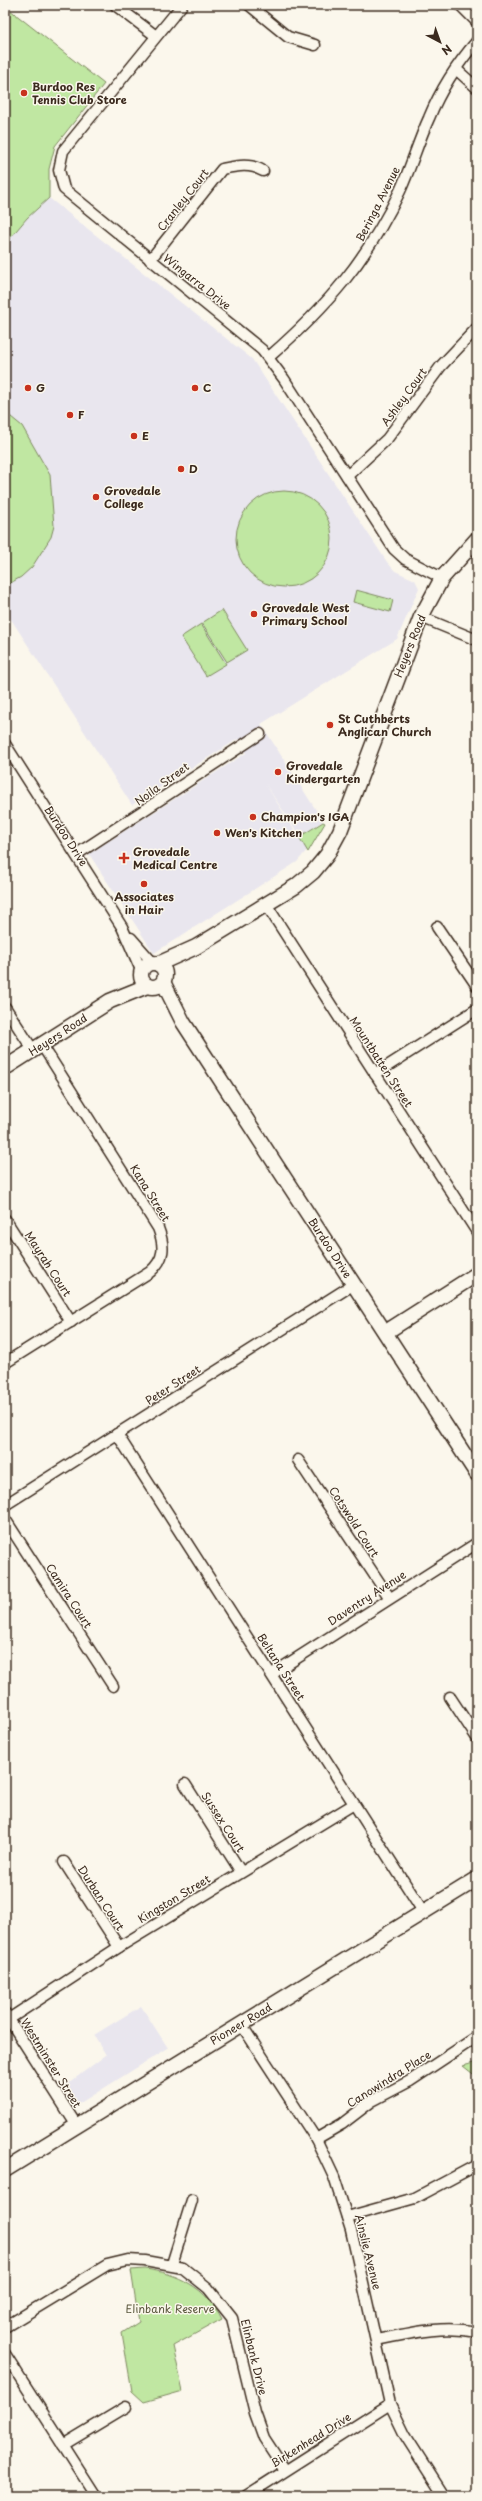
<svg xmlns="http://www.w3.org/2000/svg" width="482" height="2501" viewBox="0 0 482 2501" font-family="'Playpen Sans',sans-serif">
  <rect width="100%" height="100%" fill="#fbf7ec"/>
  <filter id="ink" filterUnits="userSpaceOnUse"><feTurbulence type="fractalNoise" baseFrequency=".025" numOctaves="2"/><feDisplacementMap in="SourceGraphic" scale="8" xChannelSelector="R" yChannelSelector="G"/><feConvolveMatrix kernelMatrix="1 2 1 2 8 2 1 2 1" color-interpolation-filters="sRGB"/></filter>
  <g filter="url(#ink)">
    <!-- built -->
    <g fill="#e9e6ee">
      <polygon points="49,198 252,359 387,562 395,571 415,580 419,588 397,639 261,724 323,821 300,836 264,782 307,850 297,862 154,953 89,854 246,753 238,739 132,805 5,610 5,244 27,218"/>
      <polygon points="141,2006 168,2048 77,2105 65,2086 106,2055 94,2035"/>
    </g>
    <!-- green -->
    <g fill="#c0e7a2" stroke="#7e8860">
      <polygon points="5,6 104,84 55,146 49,169 49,198 27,218 5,244"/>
      <polygon points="5,412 22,426 50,475 54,526 51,537 32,567 21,577 5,586"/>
      <circle cx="284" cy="539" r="48"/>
      <polygon points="356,590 393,600 390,612 353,602"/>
      <polygon points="222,610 247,650 227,662 202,623"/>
      <polygon points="201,624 226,664 206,676 181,637"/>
      <polygon points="323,822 325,823 308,852 299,837"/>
      <polygon points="477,2062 477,2077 463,2066"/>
      <path d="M145,2269C177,2273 207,2288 222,2319L173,2346L183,2391L144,2402L132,2391L122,2333L139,2322L131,2270Z"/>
    </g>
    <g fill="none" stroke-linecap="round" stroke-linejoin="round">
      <!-- street casing -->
      <g stroke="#3b2a1e" stroke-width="13">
        <g id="street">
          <polyline points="115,5 156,36"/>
          <polyline points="182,5 63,151 59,170 64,189 262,350 284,379 394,549 405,559 442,578"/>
          <polyline points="249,5 288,37 315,45"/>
          <polyline points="460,5 477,22"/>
          <polyline points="457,70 477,88"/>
          <path d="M150,260L222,169C237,166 250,163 263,171"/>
          <path d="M269,357C327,306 366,262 400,191C411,167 418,142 429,118C440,91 458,63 477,41"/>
          <polyline points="347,476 387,439 441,366 477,328"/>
          <polyline points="421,617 477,640"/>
          <polyline points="5,744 122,927 141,970"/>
          <polyline points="77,854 260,734"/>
          <polyline points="266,904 477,1232"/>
          <polyline points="437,927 477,986"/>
          <polyline points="131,938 153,963"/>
          <polyline points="5,1007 33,1050"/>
          <polyline points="375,1074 477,1009"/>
          <polyline points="5,1219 71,1322"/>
          <path d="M5,1363L150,1272C165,1259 165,1246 158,1228L42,1045"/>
          <polyline points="117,1434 424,1913"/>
          <polyline points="298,1460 389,1597"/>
          <polyline points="5,1505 354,1284"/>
          <polyline points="5,1519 113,1686"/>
          <polyline points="272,1674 477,1543"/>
          <polyline points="450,1697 477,1738"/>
          <polyline points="185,1784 241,1872"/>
          <polyline points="64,1862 119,1947"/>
          <polyline points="5,2013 77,2126"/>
          <polyline points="9,2019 119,1947 354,1804"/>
          <polyline points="241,2024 316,2139 334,2177 351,2230 390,2404 405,2435 444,2496"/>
          <polyline points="316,2139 342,2124 372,2101 410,2081 475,2038"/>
          <polyline points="347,2217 415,2198 477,2165"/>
          <polyline points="172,2264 192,2200"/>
          <polyline points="5,2327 107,2265 128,2260 145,2261 183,2268 208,2288 232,2318 255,2413 264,2438 285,2470"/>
          <path d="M377,2340C411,2333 443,2325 477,2332"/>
          <polyline points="5,2354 96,2496"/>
          <polyline points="63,2445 126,2407"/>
          <polyline points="246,2496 390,2404"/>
        </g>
      </g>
      <!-- secondary casing -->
      <g stroke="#3b2a1e" stroke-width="17">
        <g id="secondary">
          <circle cx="153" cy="975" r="12"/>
          <polyline points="158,964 196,947 296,886 313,872 327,855 340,831 421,617 442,578 477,539"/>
          <polyline points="163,982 183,1022 477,1474"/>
          <polyline points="5,1068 110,1001 147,986"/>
          <polyline points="386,1332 477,1274"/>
          <polyline points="5,2170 477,1879"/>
        </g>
      </g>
      <!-- street -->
      <use href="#street" stroke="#fbf7ec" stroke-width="10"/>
      <!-- secondary -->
      <use href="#secondary" stroke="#fbf7ec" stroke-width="14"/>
    </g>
  </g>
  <!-- markers -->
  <g fill="#c8321e" stroke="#fbf7ec" stroke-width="1.5">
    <circle cx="24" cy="93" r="4"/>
    <circle cx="28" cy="388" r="4"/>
    <circle cx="195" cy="388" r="4"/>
    <circle cx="70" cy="415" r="4"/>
    <circle cx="134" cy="436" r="4"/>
    <circle cx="181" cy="469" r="4"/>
    <circle cx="96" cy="497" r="4"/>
    <circle cx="254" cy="614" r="4"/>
    <circle cx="330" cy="725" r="4"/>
    <circle cx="278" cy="772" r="4"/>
    <circle cx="253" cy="817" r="4"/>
    <circle cx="217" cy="833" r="4"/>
    <path d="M122 852h4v4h4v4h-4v4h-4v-4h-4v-4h4z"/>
    <circle cx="144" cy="884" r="4"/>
  </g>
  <g text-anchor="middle" stroke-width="3" stroke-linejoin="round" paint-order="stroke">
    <!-- poi labels -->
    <g font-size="11" font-weight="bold" fill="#3b2a1e" stroke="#fbf7ec" text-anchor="start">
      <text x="32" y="91">Burdoo Res<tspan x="32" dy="13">Tennis Club Store</tspan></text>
      <text x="36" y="392">G</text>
      <text x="203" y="392">C</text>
      <text x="78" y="419">F</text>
      <text x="142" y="440">E</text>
      <text x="189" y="473">D</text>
      <text x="104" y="495">Grovedale<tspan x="104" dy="13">College</tspan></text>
      <text x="262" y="612">Grovedale West<tspan x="262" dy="13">Primary School</tspan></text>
      <text x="338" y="723">St Cuthberts<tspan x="338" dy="13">Anglican Church</tspan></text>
      <text x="286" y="770">Grovedale<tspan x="286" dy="13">Kindergarten</tspan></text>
      <text x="261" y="821">Champion's IGA</text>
      <text x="225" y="837">Wen's Kitchen</text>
      <text x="133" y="856">Grovedale<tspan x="133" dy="13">Medical Centre</tspan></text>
      <text x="144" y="901" text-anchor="middle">Associates<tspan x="144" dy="13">in Hair</tspan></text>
    </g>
    <!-- street labels -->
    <g font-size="11" fill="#3b2a1e" stroke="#fbf7ec">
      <text transform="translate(183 200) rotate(-52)" y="4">Cranley Court</text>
      <text transform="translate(378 204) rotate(-63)" y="4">Beringa Avenue</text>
      <text transform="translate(197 282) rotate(38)" y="4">Wingarra Drive</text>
      <text transform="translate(404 397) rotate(-54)" y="4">Ashley Court</text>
      <text transform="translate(410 646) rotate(-68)" y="4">Heyers Road</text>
      <text transform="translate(162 784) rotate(-36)" y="4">Noila Street</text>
      <text transform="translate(66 836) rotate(57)" y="4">Burdoo Drive</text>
      <text transform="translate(58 1035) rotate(-33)" y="4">Heyers Road</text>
      <text transform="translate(381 1062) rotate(57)" y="4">Mountbatten Street</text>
      <text transform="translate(150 1193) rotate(58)" y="4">Kana Street</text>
      <text transform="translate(330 1248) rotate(57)" y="4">Burdoo Drive</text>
      <text transform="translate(48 1264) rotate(57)" y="4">Mayrah Court</text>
      <text transform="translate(173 1385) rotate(-33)" y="4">Peter Street</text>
      <text transform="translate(354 1522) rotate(57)" y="4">Cotswold Court</text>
      <text transform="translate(69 1596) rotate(57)" y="4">Camira Court</text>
      <text transform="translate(367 1598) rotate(-33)" y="4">Daventry Avenue</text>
      <text transform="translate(281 1667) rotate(57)" y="4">Beltana Street</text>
      <text transform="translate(223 1822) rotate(57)" y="4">Sussex Court</text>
      <text transform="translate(101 1898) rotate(57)" y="4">Durban Court</text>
      <text transform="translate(174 1899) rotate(-31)" y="4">Kingston Street</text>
      <text transform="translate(241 2024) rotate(-31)" y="4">Pioneer Road</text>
      <text transform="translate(51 2063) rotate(58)" y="4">Westminster Street</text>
      <text transform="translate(389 2079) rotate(-32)" y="4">Canowindra Place</text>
      <text transform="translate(368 2252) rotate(76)" y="4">Ainslie Avenue</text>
      <text transform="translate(254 2357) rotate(76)" y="4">Elinbank Drive</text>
      <text transform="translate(311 2440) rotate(-32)" y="4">Birkenhead Drive</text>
    </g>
    <!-- park labels -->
    <g font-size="11" fill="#5c593f" stroke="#fbf7ec">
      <text x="170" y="2313">Elinbank Reserve</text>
    </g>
  </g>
  <!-- margin -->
  <rect width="482" height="2501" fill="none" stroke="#fbf7ec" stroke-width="20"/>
  <rect x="10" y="10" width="462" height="2481" fill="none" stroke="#3b2a1e" stroke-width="1.5" filter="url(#ink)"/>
  <!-- north arrow -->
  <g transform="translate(440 42) rotate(139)" stroke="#fbf7ec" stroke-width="3" paint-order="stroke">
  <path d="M0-3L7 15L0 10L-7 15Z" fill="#3b2a1e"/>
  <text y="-6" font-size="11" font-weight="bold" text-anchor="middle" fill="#3b2a1e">N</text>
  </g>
</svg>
